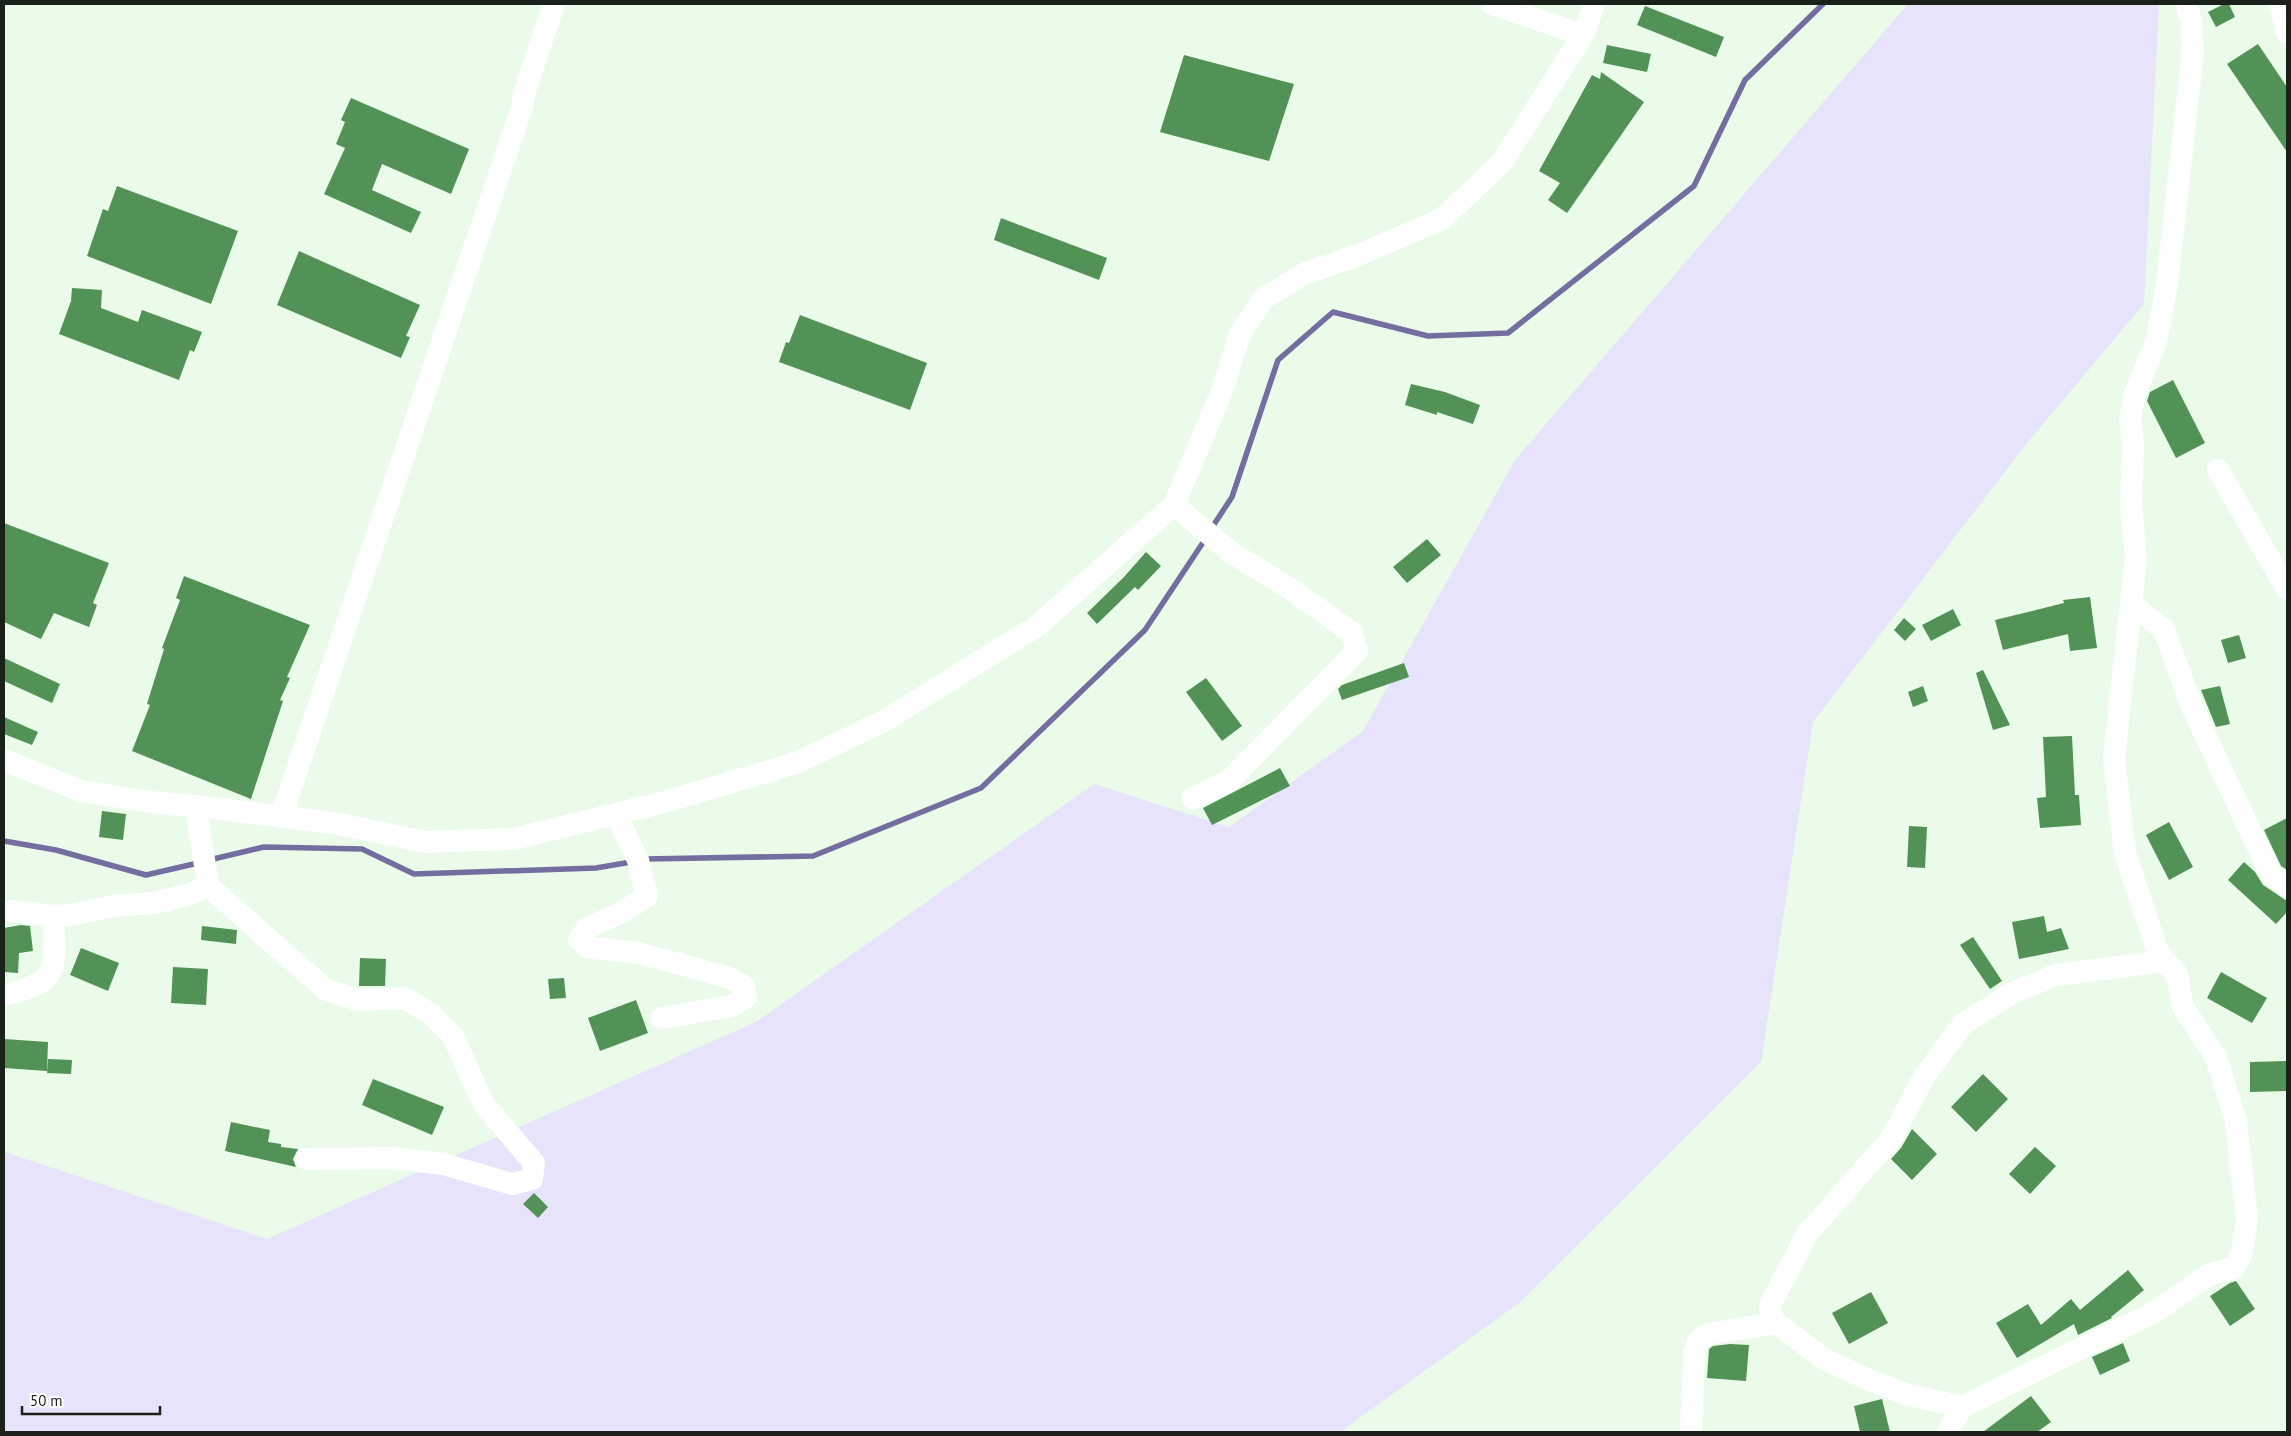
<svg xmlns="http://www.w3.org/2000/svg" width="2291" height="1436" viewBox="0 0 2291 1436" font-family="'PT Sans',sans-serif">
  <rect width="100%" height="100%" fill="#eafbea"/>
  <!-- green -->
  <polygon fill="#e6e3fb" points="1908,4 2159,4 2144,304 2027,443 1813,722 1761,1062 1519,1303 1340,1432 4,1432 4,1152 267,1239 756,1022 1094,784 1229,827 1363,731 1515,460"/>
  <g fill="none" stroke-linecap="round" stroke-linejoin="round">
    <!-- stream -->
    <g stroke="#746da0" stroke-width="5.5">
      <polyline points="1213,526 1232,497 1278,360 1333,312 1428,336 1508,333 1694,186 1745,80 1823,4"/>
      <polyline points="4,841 56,850 146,875 198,863"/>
      <polyline points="645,859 813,856 981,788 1145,630 1202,544"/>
      <polyline points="209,860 264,847 362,849 414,874 596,868 631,862"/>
    </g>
  </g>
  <!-- building -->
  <g fill="#539256">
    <polygon points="2224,4 2229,4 2235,17 2216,27 2208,12"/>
    <polygon points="1645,6 1724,37 1716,57 1637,25"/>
    <polygon points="2258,44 2287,87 2287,152 2227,64"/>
    <polygon points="1607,45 1651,54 1647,72 1603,63"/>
    <polygon points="1184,55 1294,84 1269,161 1160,132"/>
    <polygon points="1601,72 1644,102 1567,213 1548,200 1560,183 1539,171 1592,75 1600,79"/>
    <polygon points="351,98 469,149 451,194 382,164 372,190 421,212 411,233 324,194 345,148 336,144 345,122 341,120"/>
    <polygon points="117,186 238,231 211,304 87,256 103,209 108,211"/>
    <polygon points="1001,218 1107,258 1099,280 994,240"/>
    <polygon points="299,251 420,305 406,336 410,337 401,358 277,305"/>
    <polygon points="72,288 102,290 101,308 138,322 142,310 202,332 194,352 190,350 179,380 59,334 71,301"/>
    <polygon points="800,315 927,363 910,410 779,362 786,342 789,343"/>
    <polygon points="2173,380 2205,443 2176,458 2147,401 2150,392"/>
    <polygon points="1411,384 1445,392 1480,405 1473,424 1437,412 1437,415 1405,405"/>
    <polygon points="4,523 109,563 93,603 97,605 89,627 54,613 41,639 4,622"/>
    <polygon points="1427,539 1441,555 1407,583 1393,567"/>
    <polygon points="1146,552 1161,566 1138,590 1135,587 1097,624 1087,613 1124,577"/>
    <polygon points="184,576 310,625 287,677 290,678 280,700 283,701 251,799 132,751 150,705 147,704 164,649 162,648 180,600 176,598"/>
    <polygon points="2090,597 2097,648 2070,651 2068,634 2003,650 1995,620 2064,603 2063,600"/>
    <polygon points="1953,609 1961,625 1931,641 1922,625"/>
    <polygon points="1904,618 1916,629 1905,641 1894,630"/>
    <polygon points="2239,635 2246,658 2228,663 2221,640"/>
    <polygon points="4,658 60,684 52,703 4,681"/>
    <polygon points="1404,663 1409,677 1342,700 1338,689 1342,685"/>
    <polygon points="1983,670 2010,725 1993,730 1976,673"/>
    <polygon points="1206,678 1242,726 1222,741 1186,692"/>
    <polygon points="1923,686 1928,701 1913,707 1908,692"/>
    <polygon points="2220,686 2230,724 2216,727 2201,690"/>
    <polygon points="4,717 38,732 32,745 4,734"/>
    <polygon points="2072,736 2075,795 2079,795 2081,825 2040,828 2037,798 2046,797 2043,737"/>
    <polygon points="1280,768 1290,786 1212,825 1203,808"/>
    <polygon points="102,811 126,814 123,840 99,837"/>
    <polygon points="2287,818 2287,870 2281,866 2264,830"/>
    <polygon points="2169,822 2193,867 2169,880 2146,835"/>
    <polygon points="1909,826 1927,827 1925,868 1907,867"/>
    <polygon points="2244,862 2255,872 2263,885 2287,901 2287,912 2276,924 2228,880"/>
    <polygon points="2044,916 2047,932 2061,928 2069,949 2019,959 2012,922"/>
    <polygon points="21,925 30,926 33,951 19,953 18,973 4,972 4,928"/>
    <polygon points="202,926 237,930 236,944 201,940"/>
    <polygon points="1973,937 2002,981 1990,989 1960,945"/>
    <polygon points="81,948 119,963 108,991 70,975"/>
    <polygon points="360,958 386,959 385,986 359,986"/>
    <polygon points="173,967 208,969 206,1005 171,1003"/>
    <polygon points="2221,972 2267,998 2252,1023 2207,998"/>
    <polygon points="564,978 566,998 550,999 548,979"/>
    <polygon points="636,1000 648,1033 600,1051 588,1018"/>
    <polygon points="4,1039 48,1042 47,1071 4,1068"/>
    <polygon points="48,1059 72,1060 71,1074 47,1073"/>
    <polygon points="2287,1061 2287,1091 2250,1092 2250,1062"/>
    <polygon points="1983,1074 2008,1099 1976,1132 1951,1107"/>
    <polygon points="373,1079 444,1107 432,1135 362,1105"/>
    <polygon points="231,1122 270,1130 268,1142 281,1144 281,1147 298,1149 293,1159 296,1167 225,1151"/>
    <polygon points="1912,1129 1937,1154 1912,1180 1891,1159 1901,1148"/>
    <polygon points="2035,1147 2056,1166 2030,1194 2009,1174"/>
    <polygon points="534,1193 548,1207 538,1218 523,1204"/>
    <polygon points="2128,1270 2144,1290 2111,1317 2112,1318 2078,1335 2074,1324 2017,1358 1996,1323 2028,1304 2041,1325 2071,1299 2080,1310"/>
    <polygon points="2236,1281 2255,1309 2230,1326 2210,1296 2230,1283"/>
    <polygon points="1871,1292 1888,1323 1849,1344 1832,1313"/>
    <polygon points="2123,1343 2130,1361 2100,1375 2092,1357"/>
    <polygon points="1730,1344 1749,1345 1746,1381 1707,1378 1709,1349 1713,1346"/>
    <polygon points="2031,1396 2051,1422 2037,1432 1983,1432"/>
    <polygon points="1882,1399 1890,1432 1860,1432 1854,1406"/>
  </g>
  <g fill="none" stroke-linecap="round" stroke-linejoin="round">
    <!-- minor -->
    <g stroke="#fff" stroke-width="22">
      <polyline points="1492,4 1583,35"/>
      <polyline points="2280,4 2287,33"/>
      <polyline points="2218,470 2287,589"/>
      <polyline points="1174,505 1232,553 1294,591 1352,633 1357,651 1229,781 1193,798"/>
      <polyline points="2131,603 2136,558 2131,506 2133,444 2130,418 2135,393 2156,342 2167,285 2193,51 2191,20 2186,4"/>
      <polyline points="4,760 81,791 150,802 196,806 208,886 325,989 358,1000 404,998 431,1014 453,1036 483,1103 534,1163 532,1179 512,1184 443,1164 393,1158 306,1159"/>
      <polyline points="196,806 334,823 425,842 513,839 661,803 796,763 886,720 1037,626 1174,505 1222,391 1240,334 1264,298 1304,274 1356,256 1442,219 1502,162 1583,35 1594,4"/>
      <polyline points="616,814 638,860 647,896 623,912 587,928 579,939 587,947 639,953 730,978 744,986 746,997 732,1006 662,1018"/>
      <polyline points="281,817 521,110 528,81 554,4"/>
      <polyline points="12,911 53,916 71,915 113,906 154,903 191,894 208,886"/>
      <polyline points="2165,961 2056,975 2010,994 1963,1024 1924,1077 1891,1139 1807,1234 1770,1305 1771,1315 1776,1323 1824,1359 1869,1380 1906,1394 1962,1407 2153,1313 2210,1274 2234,1268 2241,1256 2247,1219 2236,1121 2216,1057 2183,1007 2177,974 2158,953 2125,853 2114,758 2131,603 2164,630 2193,709 2271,875 2287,886"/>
      <path d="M4,995C62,982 55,969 53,916"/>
      <polyline points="1691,1432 1694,1353 1698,1341 1708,1334 1776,1323"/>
      <polyline points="1948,1432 1962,1407"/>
    </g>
  </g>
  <!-- border -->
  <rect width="2291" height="1436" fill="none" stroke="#1a211a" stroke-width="10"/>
  <!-- scale -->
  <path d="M22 1406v8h138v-8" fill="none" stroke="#1a211a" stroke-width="2.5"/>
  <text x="30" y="1406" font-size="15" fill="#1a211a" stroke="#ffffff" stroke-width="4" paint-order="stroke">50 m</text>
</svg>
